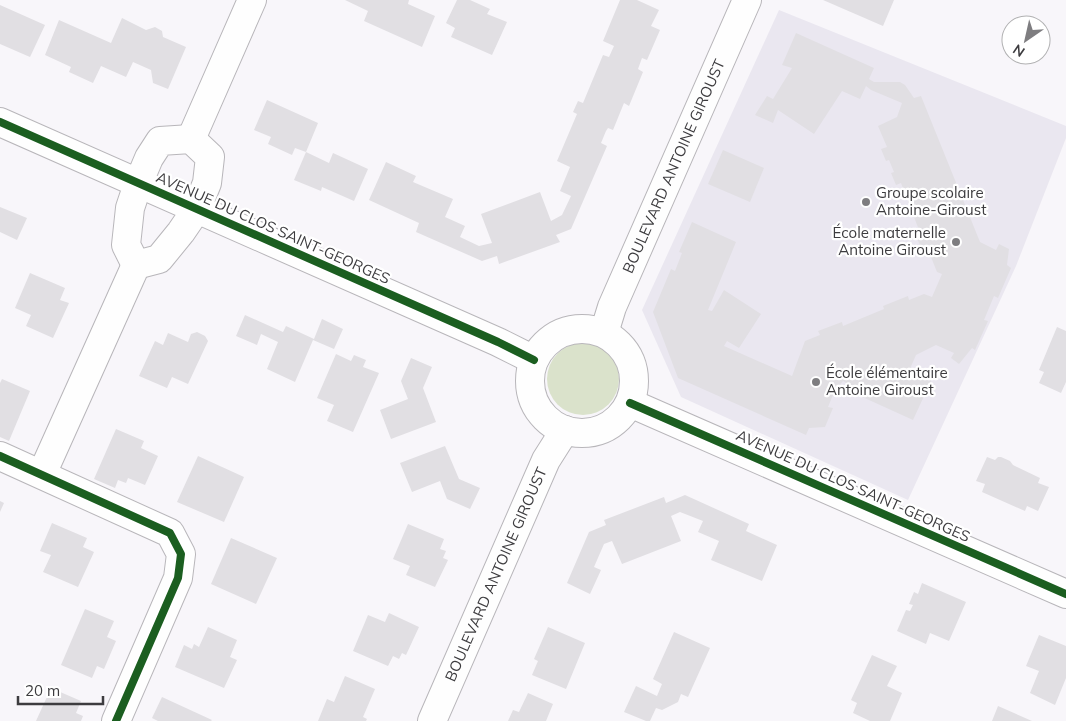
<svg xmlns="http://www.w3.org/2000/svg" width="1066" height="721" viewBox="0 0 1066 721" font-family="Mulish,sans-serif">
  <rect width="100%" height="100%" fill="#f8f6fa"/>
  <!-- built -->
  <polygon fill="#eae7f0" points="779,10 1066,126 1066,138 1016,266 908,500 681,397 642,310"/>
  <!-- green -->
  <circle fill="#dae2cb" cx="583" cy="379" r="36"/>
  <!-- building -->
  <g fill="#e1dfe3">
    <polygon points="345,0 409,0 408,4 435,16 422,47 364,21 368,11"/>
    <polygon points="457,0 470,0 490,9 487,14 507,22 492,55 451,37 455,28 446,23"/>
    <polygon points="620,0 637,0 659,10 651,26 660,30 647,60 642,58 638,69 643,72 629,106 624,103 613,130 608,128 606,131 601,143 607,146 571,229 556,235 560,242 499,264 497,256 482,261 416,232 419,223 369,200 386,162 416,176 413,182 453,199 445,217 465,226 460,237 479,246 492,243 481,214 540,192 551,221 562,215 571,196 560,191 570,167 557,161 577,114 573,112 578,101 583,103 603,55 609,57 614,46 603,41"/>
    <polygon points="823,0 894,0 883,26"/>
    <polygon points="0,5 45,25 30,57 0,44"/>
    <polygon points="122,18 146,30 155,27 162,31 163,37 186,47 168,89 153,83 151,70 133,62 126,77 101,66 93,83 69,72 71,67 45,55 59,20 111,43"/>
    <polygon points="796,33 874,68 869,79 874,82 900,82 905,85 914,98 921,96 980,242 996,250 999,244 1009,249 1007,265 1011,268 998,298 994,296 984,320 988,321 975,350 972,348 959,364 951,358 954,353 936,345 916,355 909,371 931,381 913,420 847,390 848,384 843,381 835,390 828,407 833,408 825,427 809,428 806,435 678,378 653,312 671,269 675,271 682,253 679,252 692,222 736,242 708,310 712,311 724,290 761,314 739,348 727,341 724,346 792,376 805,341 820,335 818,331 842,322 843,326 884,309 883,306 908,296 909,300 924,294 932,297 942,274 937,272 929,252 924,255 914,231 919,230 901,183 896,185 891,173 894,172 889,160 886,161 881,149 887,147 878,126 897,117 902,103 871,90 866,86 860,99 842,91 814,134 778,110 773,123 755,115 767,96 773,99 792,68 782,65"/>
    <polygon points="267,100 318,123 306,152 329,163 333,153 368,169 354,201 322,187 321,191 294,180 306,152 295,148 292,155 268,144 271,137 254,130"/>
    <polygon points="723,150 764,168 750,202 708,184"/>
    <polygon points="0,207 27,218 17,240 0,232"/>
    <polygon points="30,273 65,288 60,300 69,303 53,338 26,326 31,315 15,308"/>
    <polygon points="245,315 283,332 286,326 314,339 322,319 343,329 334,349 313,340 295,382 267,369 278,342 261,334 257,345 236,336"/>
    <polygon points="1057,327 1066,331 1066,382 1061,393 1039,383 1044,372 1039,370"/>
    <polygon points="197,332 205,336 208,341 188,384 172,377 167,388 139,376 155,341 163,345 168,333 188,342 191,334"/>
    <polygon points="336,354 351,361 354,355 366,360 363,367 379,373 353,432 327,421 334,405 317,398"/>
    <polygon points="411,358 432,367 423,388 436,422 391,439 380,410 408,399 401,381"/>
    <polygon points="2,379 30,391 9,441 0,437 0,383"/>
    <polygon points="116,429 144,441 141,448 158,456 145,485 128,478 126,483 118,480 115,488 94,479"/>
    <polygon points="445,446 459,479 480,488 470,509 447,499 440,481 412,492 400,463"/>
    <polygon points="198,456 244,477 224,522 177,502"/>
    <polygon points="987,457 995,460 998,457 1001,457 1010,461 1013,465 1040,478 1038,483 1049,487 1038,511 1027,506 1025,511 982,492 985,484 976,481"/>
    <polygon points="685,495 749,524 746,531 777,545 762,581 711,560 719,541 698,532 703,521 680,512 671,516 681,541 622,564 612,541 604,544 594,567 601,570 590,594 567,583 589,532 606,525 604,520 664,497 666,503"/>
    <polygon points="0,501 4,503 0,512"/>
    <polygon points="52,523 87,538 83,547 94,552 78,587 43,572 51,555 40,551"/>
    <polygon points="408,524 444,539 440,549 446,551 443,558 448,560 435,587 406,575 410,566 393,559"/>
    <polygon points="231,538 277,558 256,604 211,584"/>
    <polygon points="922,583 966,602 949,641 930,633 926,644 897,631 906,610 910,611 913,605 909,604 914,592 918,594"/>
    <polygon points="85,609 114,621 107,637 116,641 104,669 97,666 92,678 61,665"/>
    <polygon points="389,613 419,627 406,655 402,653 399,659 393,656 388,666 353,651 368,615 385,622"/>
    <polygon points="208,627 237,640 230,657 237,660 224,688 175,667 184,645 192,649 194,644 199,647"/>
    <polygon points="548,627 585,643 566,689 532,675 538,661 534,659"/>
    <polygon points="674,632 710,648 688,697 681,694 678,702 662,710 656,708 650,721 646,721 624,712 636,686 657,696 662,684 653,679"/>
    <polygon points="1039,635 1066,646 1066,678 1055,705 1030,693 1039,671 1026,666"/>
    <polygon points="872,655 897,666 887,686 902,693 890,721 870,721 853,713 857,703 851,700"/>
    <polygon points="345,676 375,689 363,717 367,719 366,721 318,721 327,699 334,702"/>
    <polygon points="51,688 81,701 76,713 83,716 81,721 36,721"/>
    <polygon points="528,693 553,704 546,721 508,721 513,710 519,712"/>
    <polygon points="162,697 212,720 211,721 158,721 152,718"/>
    <polygon points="998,706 1032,721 992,721"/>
  </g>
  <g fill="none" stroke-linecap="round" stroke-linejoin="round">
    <!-- minor casing -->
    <g stroke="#b8b6ba" stroke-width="30">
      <g id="minor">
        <polyline points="0,122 498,342 534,360"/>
        <polygon points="191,139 210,157 207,183 196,210 181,232 159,259 136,265 126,245 130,208 138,184 149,158 160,141"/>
        <polyline points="191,139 252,0"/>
        <circle cx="582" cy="381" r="52"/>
        <path id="s1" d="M604,333L612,307L747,0"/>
        <polyline points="630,403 1066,594"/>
        <polyline points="0,456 170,533 181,554 178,578 116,721"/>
        <polyline points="42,474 136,265"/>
        <path id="s2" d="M432,721L546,460L565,430"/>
      </g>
    </g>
    <!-- minor -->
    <use href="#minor" stroke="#fefefe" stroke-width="28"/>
    <!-- cycleway casing -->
    <g stroke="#fff" stroke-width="11">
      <g id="cycleway">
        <polyline points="0,122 498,342 534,360"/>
        <polyline points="630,403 1066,594"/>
        <polyline points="0,456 170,533 181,554 178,578 116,721"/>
      </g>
    </g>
    <!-- cycleway -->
    <use href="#cycleway" stroke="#1b5e20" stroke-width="8"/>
  </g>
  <!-- markers -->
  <g fill="#7e7d80" stroke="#fff" stroke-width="2">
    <circle cx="866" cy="202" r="5"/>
    <circle cx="956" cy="242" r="5"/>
    <circle cx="816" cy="382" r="5"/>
  </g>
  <g text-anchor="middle" stroke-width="4.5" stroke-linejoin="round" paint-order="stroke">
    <!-- street labels -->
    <g font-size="15" fill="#3d3c3f" stroke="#fff">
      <text dy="5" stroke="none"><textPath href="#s1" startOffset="181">BOULEVARD ANTOINE GIROUST</textPath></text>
      <text transform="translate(273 228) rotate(24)" y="5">AVENUE DU CLOS SAINT-GEORGES</text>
      <text transform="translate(853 486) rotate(24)" y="5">AVENUE DU CLOS SAINT-GEORGES</text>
      <text dy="5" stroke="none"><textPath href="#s2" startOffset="160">BOULEVARD ANTOINE GIROUST</textPath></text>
    </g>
    <!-- poi labels -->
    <g font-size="15" fill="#3d3c3f" stroke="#fff" text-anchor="start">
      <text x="876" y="198">Groupe scolaire<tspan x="876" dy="17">Antoine-Giroust</tspan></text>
      <text x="946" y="238" text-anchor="end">École maternelle<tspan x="946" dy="17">Antoine Giroust</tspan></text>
      <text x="826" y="378">École élémentaire<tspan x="826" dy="17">Antoine Giroust</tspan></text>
    </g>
  </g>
  <!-- north arrow -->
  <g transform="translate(1026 40) rotate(214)"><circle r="24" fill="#ffffff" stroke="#b1b1b2"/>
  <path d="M0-4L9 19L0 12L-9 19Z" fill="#7e7d80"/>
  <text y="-8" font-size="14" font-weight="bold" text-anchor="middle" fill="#3d3c3f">N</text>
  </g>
  <!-- scale -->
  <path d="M18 696v8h85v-8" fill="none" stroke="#3d3c3f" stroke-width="2.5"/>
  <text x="25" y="696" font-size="15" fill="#3d3c3f" stroke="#ffffff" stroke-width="4" paint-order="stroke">20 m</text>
</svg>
